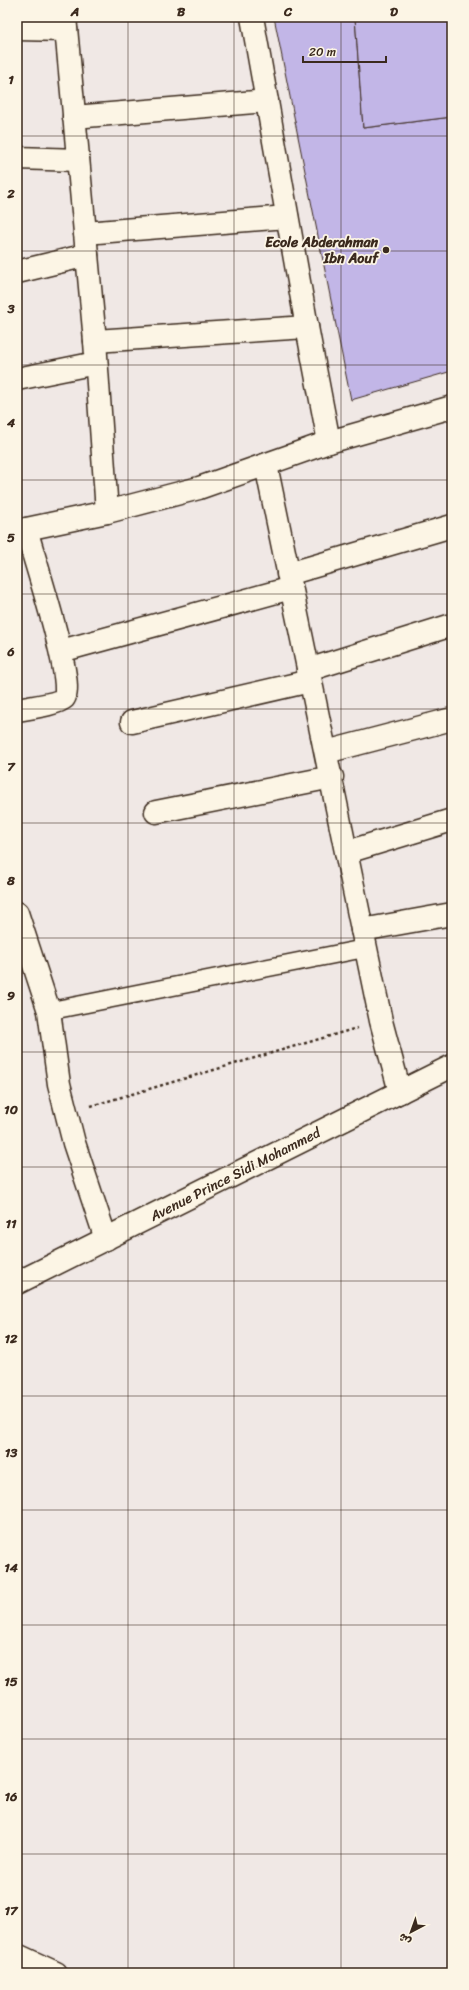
<svg xmlns="http://www.w3.org/2000/svg" width="469" height="1990" viewBox="0 0 469 1990" font-family="Sriracha,'Playpen Sans Arabic',sans-serif">
  <rect width="100%" height="100%" fill="#f0e8e5"/>
  <filter id="ink" filterUnits="userSpaceOnUse"><feTurbulence type="fractalNoise" baseFrequency=".025" numOctaves="2"/><feDisplacementMap in="SourceGraphic" scale="8" xChannelSelector="R" yChannelSelector="G"/><feConvolveMatrix kernelMatrix="1 2 1 2 8 2 1 2 1" color-interpolation-filters="sRGB"/></filter>
  <g filter="url(#ink)">
    <!-- building -->
    <g fill="#c2b6e7" stroke="#3b2a1e">
      <polygon points="274,17 355,17 363,128 452,117 452,371 351,400"/>
      <polygon points="355,17 452,17 452,117 363,128"/>
    </g>
    <g fill="none" stroke-linecap="round" stroke-linejoin="round">
      <!-- pedestrian casing -->
      <g stroke="#3b2a1e" stroke-width="20">
        <polyline id="pedestrian" points="49,1011 367,948"/>
      </g>
      <!-- minor casing -->
      <g stroke="#3b2a1e" stroke-width="25">
        <g id="minor">
          <polyline points="65,17 95,341 107,512"/>
          <polyline points="252,17 307,327 329,442"/>
          <polyline points="17,29 66,30"/>
          <polyline points="74,117 267,101"/>
          <polyline points="17,158 78,160"/>
          <polyline points="85,233 287,217"/>
          <polyline points="17,272 87,255"/>
          <polyline points="95,341 307,327"/>
          <polyline points="17,379 96,363"/>
          <polyline points="266,465 381,1021 400,1092"/>
          <polyline points="17,531 107,512 199,488 329,442 452,407"/>
          <polyline points="288,574 452,526"/>
          <polyline points="61,651 291,588"/>
          <polyline points="308,670 452,625"/>
          <path d="M17,710C27,708 58,704 64,698C76,685 32,552 26,529"/>
          <polyline points="132,722 310,681"/>
          <polyline points="326,752 452,719"/>
          <polyline points="156,812 332,777"/>
          <polyline points="347,852 452,820"/>
          <polyline points="17,913 49,1011 59,1084 74,1143 106,1239"/>
          <polyline points="362,930 452,914"/>
          <polyline points="17,1955 56,1973"/>
        </g>
      </g>
      <!-- tertiary casing -->
      <g stroke="#3b2a1e" stroke-width="25">
        <polyline id="tertiary" points="17,1283 452,1066"/>
      </g>
      <!-- path -->
      <polyline stroke="#3b2a1e" stroke-width="2.5" stroke-dasharray="3 3" stroke-linecap="butt" points="91,1106 357,1028"/>
      <!-- pedestrian -->
      <use href="#pedestrian" stroke="#fcf5e5" stroke-width="17"/>
      <!-- minor -->
      <use href="#minor" stroke="#fcf5e5" stroke-width="22"/>
      <!-- tertiary -->
      <use href="#tertiary" stroke="#fcf5e5" stroke-width="22"/>
    </g>
  </g>
  <!-- grid -->
  <path fill="none" stroke="#3b2a1e" stroke-width="1" stroke-opacity="0.55" d="M128,17V1973M234,17V1973M341,17V1973M17,136H452M17,251H452M17,365H452M17,480H452M17,594H452M17,709H452M17,823H452M17,938H452M17,1052H452M17,1167H452M17,1281H452M17,1396H452M17,1510H452M17,1625H452M17,1739H452M17,1854H452"/>
  <!-- markers -->
  <circle fill="#3b2a1e" stroke="#fcf5e5" stroke-width="1.5" cx="386" cy="250" r="4"/>
  <g text-anchor="middle" stroke-width="3.5" stroke-linejoin="round" paint-order="stroke">
    <!-- poi labels -->
    <g font-size="14" font-weight="bold" fill="#3b2a1e" stroke="#fcf5e5" text-anchor="end">
      <text x="378" y="247">Ecole Abderahman<tspan x="378" dy="16">Ibn Aouf</tspan></text>
    </g>
    <!-- street labels -->
    <g font-size="14" fill="#3b2a1e" stroke="#fcf5e5">
      <text transform="translate(235 1174) rotate(-27)" y="5">Avenue Prince Sidi Mohammed</text>
    </g>
  </g>
  <!-- margin -->
  <rect width="469" height="1990" fill="none" stroke="#fcf5e5" stroke-width="44"/>
  <!-- north arrow -->
  <g transform="translate(411 1932) rotate(221)" stroke="#fcf5e5" stroke-width="3" paint-order="stroke">
  <path d="M0-3L7 15L0 10L-7 15Z" fill="#3b2a1e"/>
  <text y="-6" font-size="11" font-weight="bold" text-anchor="middle" fill="#3b2a1e">ش</text>
  </g>
  <!-- scale -->
  <path d="M303 56v6h83v-6" fill="none" stroke="#3b2a1e" stroke-width="2"/>
  <text x="309" y="56" font-size="12" fill="#3b2a1e" stroke="#fcf5e5" stroke-width="3" paint-order="stroke">20 m</text>
  <rect x="22" y="22" width="425" height="1946" fill="none" stroke="#3b2a1e" stroke-width="1.5"/>
  <g font-size="13" text-anchor="middle" font-weight="bold" fill="#3b2a1e">
    <text x="75" y="16">A</text>
    <text x="181" y="16">B</text>
    <text x="288" y="16">C</text>
    <text x="394" y="16">D</text>
    <text x="11" y="84">1</text>
    <text x="11" y="198">2</text>
    <text x="11" y="313">3</text>
    <text x="11" y="427">4</text>
    <text x="11" y="542">5</text>
    <text x="11" y="656">6</text>
    <text x="11" y="771">7</text>
    <text x="11" y="885">8</text>
    <text x="11" y="1000">9</text>
    <text x="11" y="1114">10</text>
    <text x="11" y="1228">11</text>
    <text x="11" y="1343">12</text>
    <text x="11" y="1457">13</text>
    <text x="11" y="1572">14</text>
    <text x="11" y="1686">15</text>
    <text x="11" y="1801">16</text>
    <text x="11" y="1915">17</text>
  </g>
</svg>
